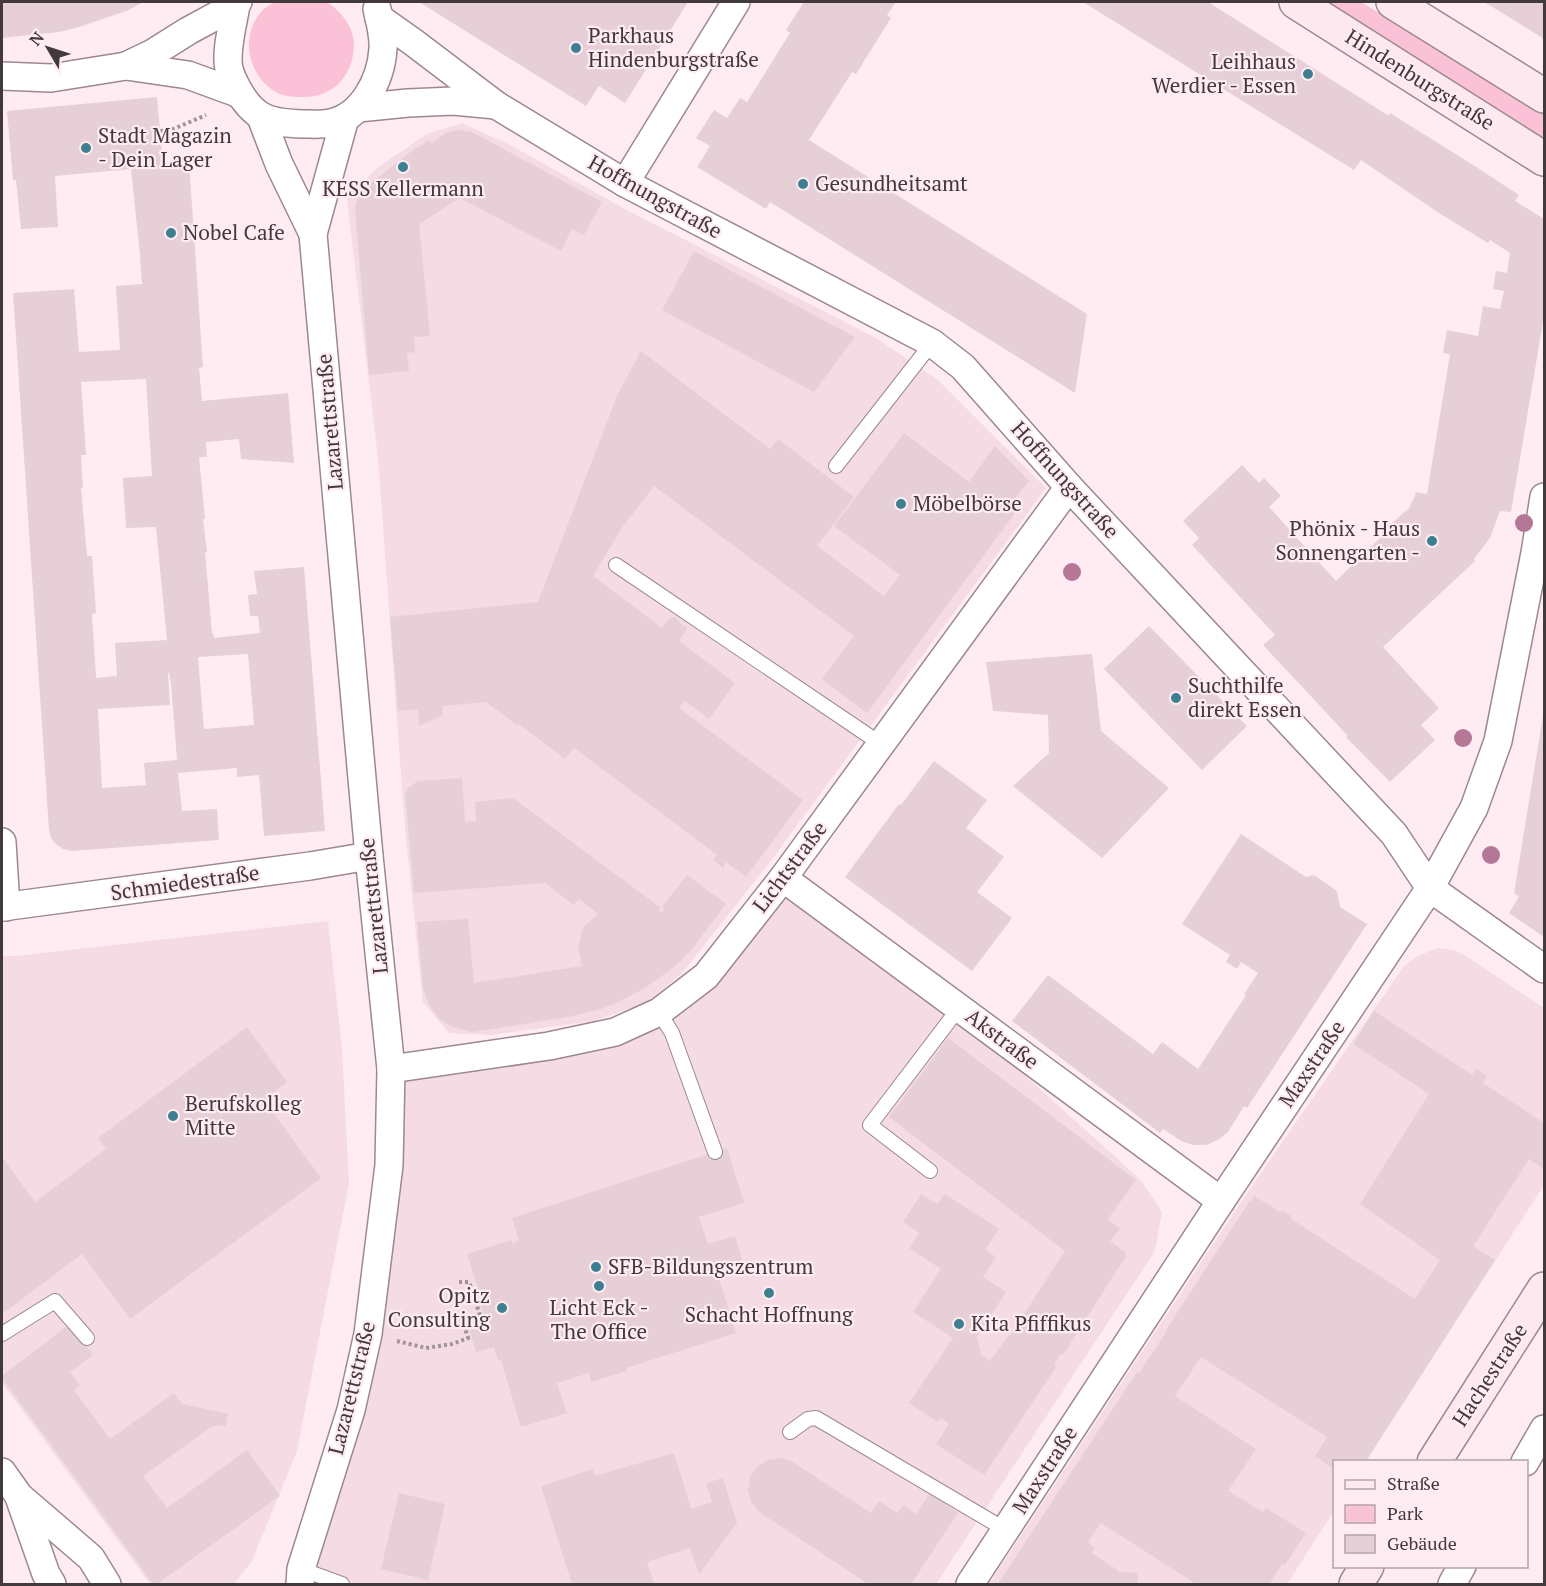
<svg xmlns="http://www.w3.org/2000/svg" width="1546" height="1586" viewBox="0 0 1546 1586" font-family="'PT Serif',serif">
  <rect width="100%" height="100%" fill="#ffecf3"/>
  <!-- built -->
  <g fill="#f4dbe4">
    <polygon points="462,123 510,145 627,210 876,338 938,380 1046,488 767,866 682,973 646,1003 593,1021 491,1035 449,1033 423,1002 405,829 378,458 347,199 377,168 427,134"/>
    <polygon points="782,888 952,1010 1141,1180 1162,1212 1155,1251 936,1584 305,1584 353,1416 397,1076 622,1036"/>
    <polygon points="328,921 342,1048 349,1183 297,1451 252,1561 234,1584 150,1584 2,1383 2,956 16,956"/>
    <polygon points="1437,948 1454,950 1466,956 1544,1008 1544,1185 1366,1461 1334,1462 1334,1511 1287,1584 989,1584 1239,1205 1404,966 1418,956"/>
  </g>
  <!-- green -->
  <g fill="#fac1d7">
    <path d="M275,2H326C340,9 355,29 354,45C353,74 336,95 307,97C296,97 285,97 276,92C247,76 239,33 264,9C267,6 272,4 275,2Z"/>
    <polygon points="1329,2 1361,2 1544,114 1544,139"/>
  </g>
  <!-- building -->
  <g fill="#e6cfd7" fill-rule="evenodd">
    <polygon points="2,2 143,2 129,10 79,27 59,32 2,38"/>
    <polygon points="419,2 688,2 625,103 599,86 586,106"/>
    <polygon points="804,2 896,2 887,15 891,18 856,74 852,72 809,140 1087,314 1075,393 770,202 766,209 697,167 710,146 696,138 714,110 727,118 740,98 747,102 790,33 786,30"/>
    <polygon points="1083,2 1208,2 1389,116 1390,113 1470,163 1519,195 1515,201 1544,219 1544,316 1511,512 1500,511 1490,538 1474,559 1475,561 1383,647 1439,708 1421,725 1435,740 1390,782 1346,737 1348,736 1263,645 1275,635 1192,545 1199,538 1183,521 1242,465 1259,483 1264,478 1281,496 1269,507 1336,581 1392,526 1391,524 1409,508 1415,496 1416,492 1427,494 1450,354 1443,353 1447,330 1478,336 1483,306 1500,309 1504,291 1493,289 1496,271 1507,273 1510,253 1490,240 1488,243 1439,213 1361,160 1354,170"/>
    <polygon points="1484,2 1544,2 1544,39 1509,17"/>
    <path d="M157,97L163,164L189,162L203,367L199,368L202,401L288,393L294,463L241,459L239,439L206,442L207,457H199L205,519H203L207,552H205L212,633H213L214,638L260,633L258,616H250L248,595L257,594L254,571L304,567L325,831L264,836L259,775L237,777V768L178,773L182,811L217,809L219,840L72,851L63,849L57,845L51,838L49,830L13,293L74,289L79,352L120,350L116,286L142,284L140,255L131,169L55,176L58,227L21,229L16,180H13L7,111ZM146,379L152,476L123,478L126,528L156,527L167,640L115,643L117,676L96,678L92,614L96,613L92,556H87L81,488H83L81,455H86L81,382ZM248,654L254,725L204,729L198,657ZM168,673H169L171,683L177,760L144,763L146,785L102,788L98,709L170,705Z"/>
    <polygon points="457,130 472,132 602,202 584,235 572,229 561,251 460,198 419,224 430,336 414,337 415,352 407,353 409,371 369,375 355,209 356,202 361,191 360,188 363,189 417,147 418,148 429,140 431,143 446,133"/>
    <polygon points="694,251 855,337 814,392 662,310"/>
    <polygon points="641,351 770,449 778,439 854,497 817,546 884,596 900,575 834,526 904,433 969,482 995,446 1029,481 1014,500 1021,505 867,713 822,679 854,636 654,486 621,529 593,576 662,628 670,618 675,617 683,626 686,626 687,628 679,641 735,683 709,719 685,701 679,708 803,800 746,877 726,862 723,868 713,860 717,855 574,748 565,759 519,724 518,726 486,702 442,706 443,715 419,726 418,709 398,711 390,617 538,602 617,396"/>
    <polygon points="1149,626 1247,726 1202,770 1104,669"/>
    <polygon points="1092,654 1101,731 1169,788 1102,858 1013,786 1049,753 1048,715 993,711 986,662"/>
    <polygon points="1543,716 1544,716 1544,937 1509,913 1519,897 1514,893"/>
    <polygon points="934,761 987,800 966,828 1004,857 977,892 1012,918 972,971 845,877 899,804 901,805"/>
    <polygon points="462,778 465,822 476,821 475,802 513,798 661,908 659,910 661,913 664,909 662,907 687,875 726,904 689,953 674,967 645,988 616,1003 601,1009 573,1016 473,1032 452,1027 439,1019 428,1003 423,988 417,922 468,919 474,983 582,966 578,948 583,927 598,914 579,899 574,905 545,883 414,893 405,794 408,788 418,781"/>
    <polygon points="1241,834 1306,877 1314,875 1337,891 1340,907 1367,924 1247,1108 1244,1106 1228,1132 1218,1140 1206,1145 1193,1145 1181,1141 1163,1129 1160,1133 1012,1021 1048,975 1153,1054 1162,1042 1198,1069 1246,995 1244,994 1258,973 1241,962 1237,969 1226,962 1230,955 1182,924"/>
    <polygon points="1374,1011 1472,1075 1476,1069 1487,1076 1483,1083 1544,1123 1544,1169 1529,1159 1473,1246 1495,1260 1366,1461 1335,1461 1334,1469 1315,1456 1327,1437 1201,1357 1175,1396 1256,1449 1228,1491 1263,1512 1266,1508 1306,1533 1285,1565 1282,1564 1269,1584 1196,1584 1101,1523 1088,1542 1095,1548 1092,1553 1119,1571 1119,1572 1138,1573 1138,1584 998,1584 1137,1372 1139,1373 1165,1334 1168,1327 1249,1202 1251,1202 1254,1196 1280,1212 1282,1210 1291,1216 1291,1219 1415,1299 1440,1260 1360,1204 1429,1094 1353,1044"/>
    <polygon points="247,1027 287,1082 264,1100 321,1178 130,1319 82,1254 2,1314 2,1157 35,1202 106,1149 98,1138"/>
    <polygon points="948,1038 1136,1180 1108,1219 1120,1229 1110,1241 1125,1252 1126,1256 1063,1355 1061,1353 1054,1365 1056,1367 984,1475 936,1444 949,1424 941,1418 938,1422 909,1403 953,1338 913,1312 941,1269 909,1248 919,1233 903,1222 921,1194 937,1204 945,1194 999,1229 985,1250 996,1257 983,1277 1006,1292 977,1337 981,1355 990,1361 1008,1336 1009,1337 1065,1251 889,1117"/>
    <polygon points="727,1148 744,1203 699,1217 708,1244 735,1236 743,1263 717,1272 736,1333 626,1368 627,1371 591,1382 589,1373 557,1383 567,1413 521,1427 501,1360 498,1361 494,1347 476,1352 467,1322 485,1317 479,1302 482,1301 467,1254 511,1240 513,1244 519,1240 512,1218"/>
    <polygon points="71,1323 93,1355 70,1372 80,1385 74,1390 110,1439 174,1393 182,1404 228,1414 226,1427 219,1425 211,1427 143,1476 167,1508 247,1450 280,1496 157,1584 153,1584 2,1378 2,1376"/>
    <polygon points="674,1453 691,1509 712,1502 706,1483 723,1478 737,1523 699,1574 690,1548 647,1562 654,1584 572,1584 541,1486 593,1469 595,1476"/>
    <polygon points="781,1458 793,1462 871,1513 879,1501 897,1513 903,1505 916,1514 930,1493 958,1513 911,1584 868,1584 759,1512 751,1502 748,1490 750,1477 757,1467 768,1460"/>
    <polygon points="399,1493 445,1504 428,1580 381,1569"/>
  </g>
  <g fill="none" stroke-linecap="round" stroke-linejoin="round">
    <!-- lane casing -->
    <g stroke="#9d888f" stroke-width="16">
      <g id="lane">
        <polyline points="836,466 932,343"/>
        <polyline points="616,565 881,744"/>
        <polyline points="659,1012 672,1033 715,1152"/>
        <polyline points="930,1171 870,1125 959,1008"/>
        <polyline points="2,1334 55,1301 87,1338"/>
        <polyline points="790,1432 808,1419 816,1418 1006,1530"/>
        <polyline points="301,1569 342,1584"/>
      </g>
    </g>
    <!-- street casing -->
    <g stroke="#9d888f" stroke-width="30">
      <g id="street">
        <path d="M238,2L236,5C233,24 225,52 229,69C231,77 235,84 238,90C255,120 271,123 303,124C311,124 322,125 330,123C362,117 381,80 383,49C384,36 380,22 377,9"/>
        <polyline points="379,18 413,42 496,105 625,183 932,343 963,367 1069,487 1394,834 1430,888 1544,969"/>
        <polyline points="126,66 153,53 188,31 236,5"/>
        <polyline points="2,76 51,78 126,66 188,75 240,94"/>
        <polyline points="358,108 408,103 453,101 496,105"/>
        <polyline points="261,117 279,164 313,234 369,856 391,1069 389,1165 368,1334 351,1410 301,1569 300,1584"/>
        <polyline points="625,183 736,2"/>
        <polyline points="313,234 345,118"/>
        <polyline points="2,842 6,907"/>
        <polyline points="783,878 1221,1201"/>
        <polyline points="2,907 310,866 369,856"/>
        <polyline points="391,1069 549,1046 615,1032 659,1012 706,976 783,878 1069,487"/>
        <polyline points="1525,1462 1544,1429"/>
        <polyline points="2,1472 19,1496 91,1558 107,1584"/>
        <polyline points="19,1497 46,1574 52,1584"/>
        <polyline points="970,1584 1221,1201 1430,888 1474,808 1498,741 1535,553 1544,497"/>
        <polyline points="1452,1584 1462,1566"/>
      </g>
    </g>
    <!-- secondary casing -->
    <g stroke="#9d888f" stroke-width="36">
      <g id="secondary">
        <polyline points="1296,2 1544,159"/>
        <polyline points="1393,2 1544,96"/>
        <polyline points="1434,1462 1544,1289"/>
        <polyline points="1356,1584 1367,1566"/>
      </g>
    </g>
    <!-- path -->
    <g stroke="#a19398" stroke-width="4" stroke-dasharray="3 3" stroke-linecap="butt">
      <polyline points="160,131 171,130 206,115"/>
      <polyline points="459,1282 469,1282 480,1315 463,1322 468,1338"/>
      <polyline points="397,1341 426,1348 452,1344 471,1337"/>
    </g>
    <!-- lane -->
    <use href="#lane" stroke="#fff" stroke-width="14"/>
    <!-- street -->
    <use href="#street" stroke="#fff" stroke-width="27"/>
    <!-- secondary -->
    <use href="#secondary" stroke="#fee8f0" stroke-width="33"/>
  </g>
  <!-- trees -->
  <g fill="#b47796">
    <circle cx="1524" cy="523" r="9"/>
    <circle cx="1072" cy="572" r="9"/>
    <circle cx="1463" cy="738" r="9"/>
    <circle cx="1491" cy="855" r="9"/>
  </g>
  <!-- markers -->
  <g fill="#3d7f91" stroke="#ffecf3" stroke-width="2">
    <circle cx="576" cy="48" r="6"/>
    <circle cx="1308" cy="74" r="6"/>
    <circle cx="86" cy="148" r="6"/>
    <circle cx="403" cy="167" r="6"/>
    <circle cx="803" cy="184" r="6"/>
    <circle cx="171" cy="233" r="6"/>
    <circle cx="901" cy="504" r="6"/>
    <circle cx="1432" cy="541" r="6"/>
    <circle cx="1176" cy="698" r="6"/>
    <circle cx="173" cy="1116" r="6"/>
    <circle cx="596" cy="1267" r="6"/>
    <circle cx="599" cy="1286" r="6"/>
    <circle cx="769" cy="1293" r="6"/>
    <circle cx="502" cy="1308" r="6"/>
    <circle cx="959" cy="1324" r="6"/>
  </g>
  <g text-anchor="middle" stroke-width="4.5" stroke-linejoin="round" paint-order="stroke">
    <!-- poi labels -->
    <g font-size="21" fill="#42393c" stroke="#ffecf3" text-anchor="start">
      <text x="588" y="43">Parkhaus<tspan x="588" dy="24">Hindenburgstraße</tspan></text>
      <text x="1296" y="69" text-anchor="end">Leihhaus<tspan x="1296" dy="24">Werdier - Essen</tspan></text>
      <text x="98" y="143">Stadt Magazin<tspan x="98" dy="24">- Dein Lager</tspan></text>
      <text x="815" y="191">Gesundheitsamt</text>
      <text x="403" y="196" text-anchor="middle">KESS Kellermann</text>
      <text x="183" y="240">Nobel Cafe</text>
      <text x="913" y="511">Möbelbörse</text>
      <text x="1420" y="536" text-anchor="end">Phönix - Haus<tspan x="1420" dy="24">Sonnengarten -</tspan></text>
      <text x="1188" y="693">Suchthilfe<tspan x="1188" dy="24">direkt Essen</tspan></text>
      <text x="185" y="1111">Berufskolleg<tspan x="185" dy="24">Mitte</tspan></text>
      <text x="608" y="1274">SFB-Bildungszentrum</text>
      <text x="490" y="1303" text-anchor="end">Opitz<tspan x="490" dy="24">Consulting</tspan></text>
      <text x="599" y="1315" text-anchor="middle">Licht Eck -<tspan x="599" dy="24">The Office</tspan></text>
      <text x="769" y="1322" text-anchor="middle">Schacht Hoffnung</text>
      <text x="971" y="1331">Kita Pfiffikus</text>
    </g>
    <!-- street labels -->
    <g font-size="21" fill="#42393c" stroke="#ffecf3">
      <text transform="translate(1420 80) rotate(32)" y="7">Hindenburgstraße</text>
      <text transform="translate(655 197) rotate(29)" y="7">Hoffnungstraße</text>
      <text transform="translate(330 422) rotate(-95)" y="7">Lazarettstraße</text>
      <text transform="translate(1065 480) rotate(48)" y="7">Hoffnungstraße</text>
      <text transform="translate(790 867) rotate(-53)" y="7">Lichtstraße</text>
      <text transform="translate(185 883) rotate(-8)" y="7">Schmiedestraße</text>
      <text transform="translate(374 906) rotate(-96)" y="7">Lazarettstraße</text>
      <text transform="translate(1002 1039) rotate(37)" y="7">Akstraße</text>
      <text transform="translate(1312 1064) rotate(-56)" y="7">Maxstraße</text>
      <text transform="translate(1490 1375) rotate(-57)" y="7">Hachestraße</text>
      <text transform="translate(352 1388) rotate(-76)" y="7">Lazarettstraße</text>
      <text transform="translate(1045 1470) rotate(-57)" y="7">Maxstraße</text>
    </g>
  </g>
  <!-- border -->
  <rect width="1546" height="1586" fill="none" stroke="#42393c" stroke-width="6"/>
  <!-- legend -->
  <rect x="1333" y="1460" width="195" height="108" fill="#ffecf3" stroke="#b3a4aa" stroke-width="1.5"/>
  <rect x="1345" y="1480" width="30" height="9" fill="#fee8f0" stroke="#b3a4aa" stroke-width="1.5"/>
  <text x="1387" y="1490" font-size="18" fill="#42393c">Straße</text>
  <rect x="1345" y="1505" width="30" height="18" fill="#fac1d7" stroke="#b3a4aa" stroke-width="1.5"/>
  <text x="1387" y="1520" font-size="18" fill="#42393c">Park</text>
  <rect x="1345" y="1535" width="30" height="18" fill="#e6cfd7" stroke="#b3a4aa" stroke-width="1.5"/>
  <text x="1387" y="1550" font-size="18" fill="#42393c">Gebäude</text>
  <!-- north arrow -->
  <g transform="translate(48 48) rotate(309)" stroke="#ffecf3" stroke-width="4.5" paint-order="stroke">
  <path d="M0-4.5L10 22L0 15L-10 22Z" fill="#42393c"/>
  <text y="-9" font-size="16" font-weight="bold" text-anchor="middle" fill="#42393c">N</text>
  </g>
</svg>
